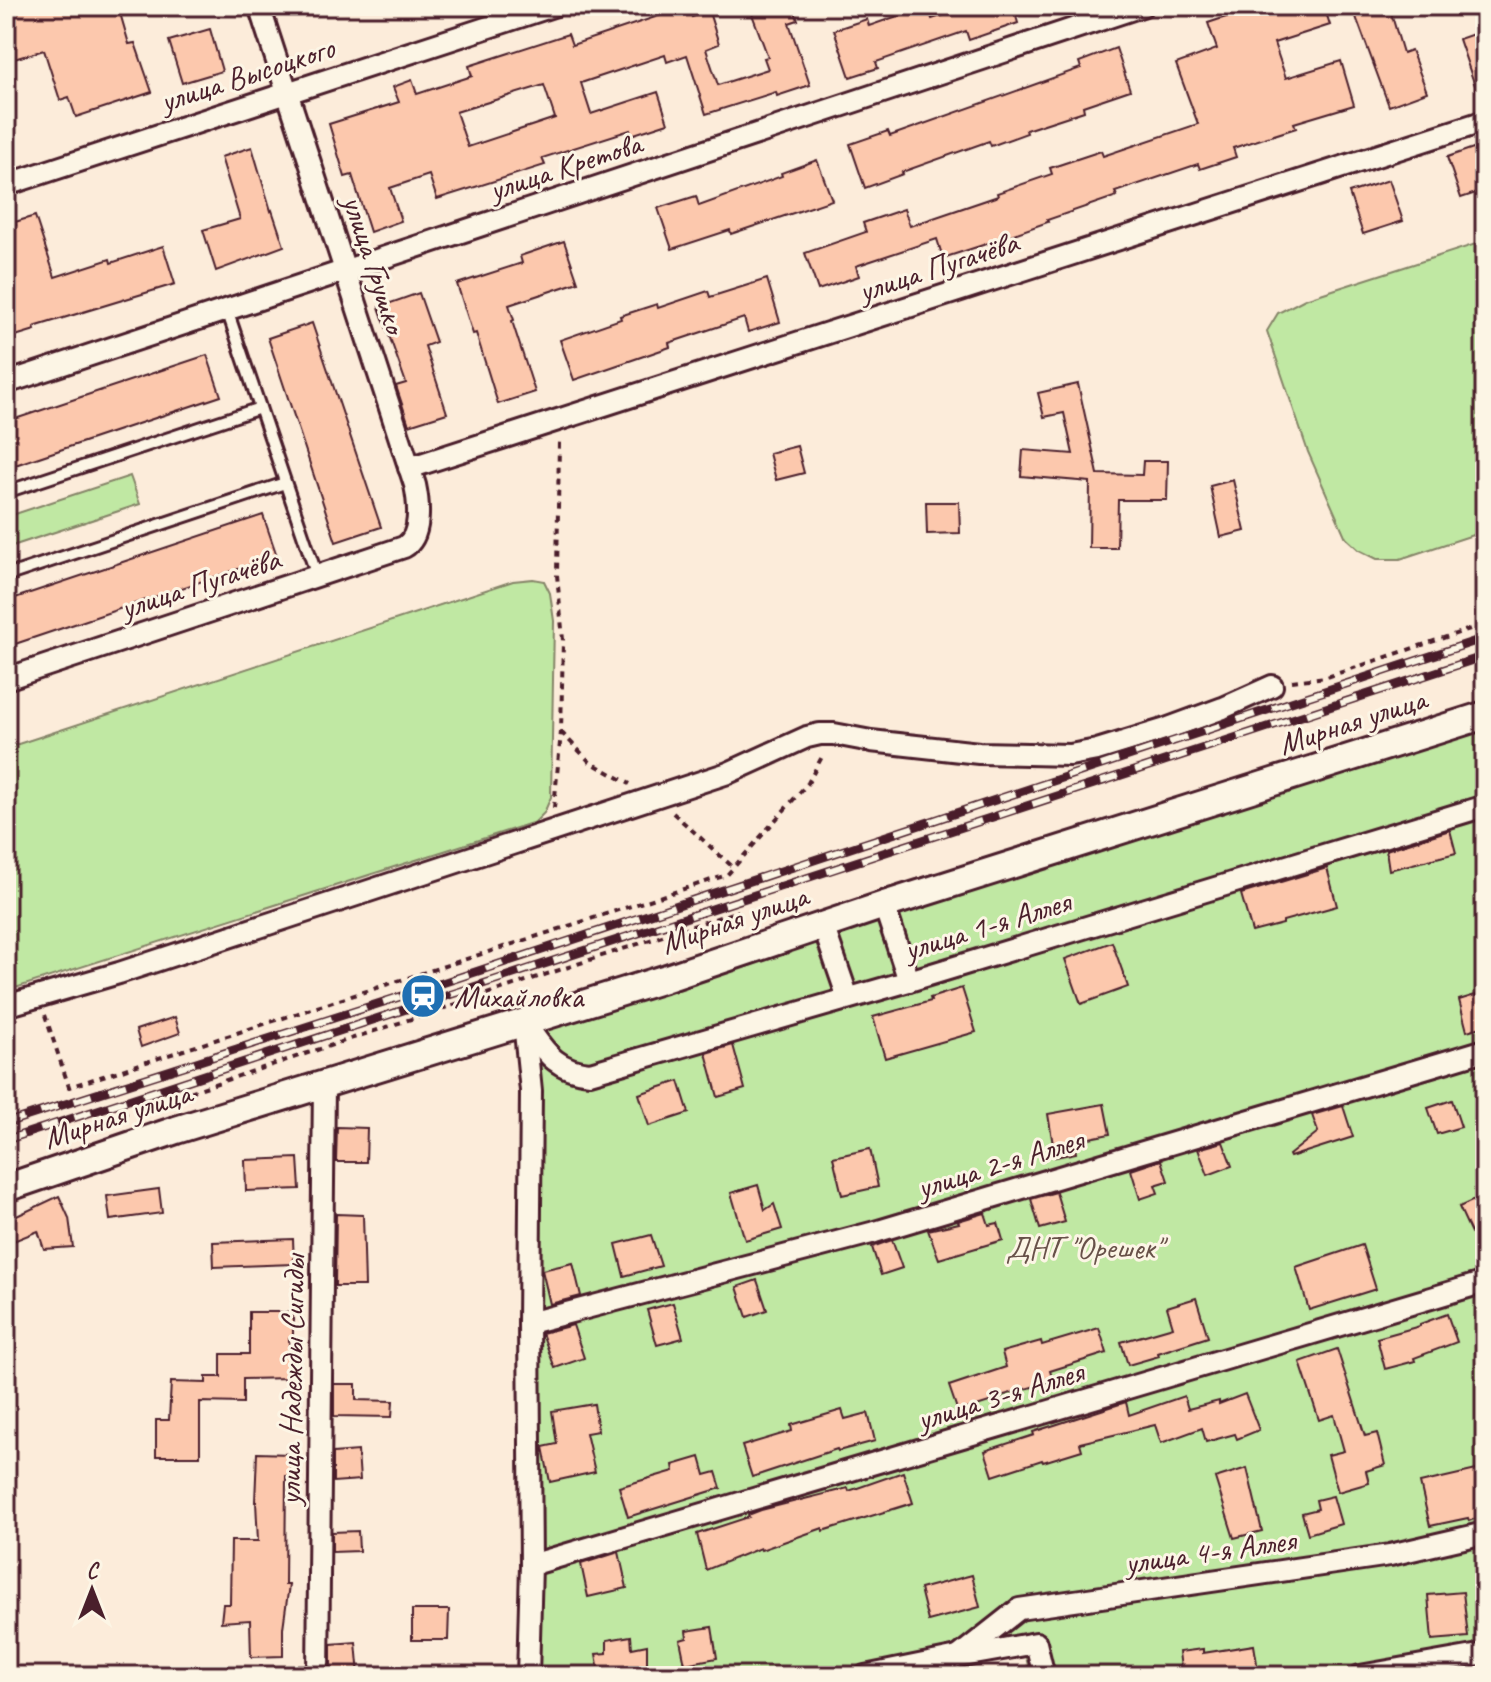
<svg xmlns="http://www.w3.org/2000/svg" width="1491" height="1682" viewBox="0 0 1491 1682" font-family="Caveat,sans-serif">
  <rect width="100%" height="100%" fill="#fcecda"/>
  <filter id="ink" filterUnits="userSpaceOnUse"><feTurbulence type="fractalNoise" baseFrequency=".0125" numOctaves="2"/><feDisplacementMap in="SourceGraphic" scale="16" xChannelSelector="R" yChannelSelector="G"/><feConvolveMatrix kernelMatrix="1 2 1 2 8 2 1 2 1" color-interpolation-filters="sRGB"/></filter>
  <g filter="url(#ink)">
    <!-- green -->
    <g fill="#c0e8a3" stroke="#858467" stroke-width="2">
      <polygon points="1485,241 1485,531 1400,559 1377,559 1359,550 1346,538 1308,452 1267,331 1278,313 1305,299"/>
      <polygon points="130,476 140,504 6,548 6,517"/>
      <polygon points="533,579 544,581 550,593 554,621 551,797 544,813 535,822 6,991 6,748 513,581"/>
      <polygon points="1485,704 1485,1676 1030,1676 1027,1661 1018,1638 815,1676 539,1676 531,1565 524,1009"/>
    </g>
    <!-- building -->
    <g fill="#fcc8ad" stroke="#4a1f2b" stroke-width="2" fill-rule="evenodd">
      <polygon points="6,6 118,6 129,44 135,43 152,92 76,117 69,97 60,100 44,50 14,59 6,33"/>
      <path d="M688,6L692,17L709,12L719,44L706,49L718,85L768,69L764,58L768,57L749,6H793L798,20L789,23L810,85L777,96L776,92L706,114L687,55L667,62L665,55L581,83L591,114L658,92L668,123L631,135L630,130L542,158L545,165L437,199L429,175L390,188L401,221L370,232L352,175L345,177L329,124L399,102L393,87L412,80L417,94L472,76L469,66L568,34L572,45ZM544,85L555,118L468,147L456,112Z"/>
      <polygon points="926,6 928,6 932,19 972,6 1013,6 1018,23 969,40 966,31 876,62 878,68 850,77 834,30 867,19 869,26"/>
      <polygon points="1239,6 1324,6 1330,25 1274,43 1286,78 1341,61 1354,105 1294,123 1296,128 1233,148 1236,157 1200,169 1198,164 1115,192 1117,196 1047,220 1048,222 983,245 943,258 937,239 856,266 859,276 818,290 805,253 866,232 863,223 904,209 910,226 998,196 997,193 1052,174 1050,168 1101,151 1103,156 1198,124 1176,64 1217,49 1208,23 1241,12"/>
      <polygon points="1352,6 1389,6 1403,53 1411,50 1427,92 1389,106"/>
      <polygon points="210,29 222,71 182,83 169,41"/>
      <polygon points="1485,30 1485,105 1482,106 1459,39"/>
      <polygon points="1116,48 1130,90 1083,106 1084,111 1026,130 1027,133 991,146 989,141 902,172 903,174 865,188 850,144 888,131 890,136 1081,68 1079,62"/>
      <polygon points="1485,144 1485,190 1461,198 1447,157"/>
      <polygon points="252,147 271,211 272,210 284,246 216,271 203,230 240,219 221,157"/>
      <polygon points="817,160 832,200 731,234 730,230 672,249 658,208 696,196 699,206 782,176 781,173"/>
      <polygon points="1389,180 1403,221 1363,234 1349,193"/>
      <polygon points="35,216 55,277 110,259 111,263 163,246 175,284 34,327 35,330 12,337 6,318 6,228 16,225 15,222"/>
      <polygon points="564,241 578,282 509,305 514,320 512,321 535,392 498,404 476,333 473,334 457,284 522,263 520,256"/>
      <polygon points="767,279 780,322 748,332 744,318 669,343 670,347 574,380 560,340 621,319 620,316 657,304 658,308 708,291 710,297"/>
      <polygon points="419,293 436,342 425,346 447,413 409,425 396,386 406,383 379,307"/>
      <polygon points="312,323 381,527 336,542 268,338"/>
      <polygon points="207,355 221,396 6,468 6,422"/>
      <polygon points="1078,384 1098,474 1142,475 1143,461 1168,461 1167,500 1118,500 1117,548 1089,548 1090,482 1021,476 1023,450 1073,454 1064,413 1044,417 1038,393"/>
      <polygon points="797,446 804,473 776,480 769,453"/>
      <polygon points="1233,480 1245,531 1221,537 1210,486"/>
      <polygon points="926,502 959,502 960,533 927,534"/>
      <polygon points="263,515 277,556 6,647 6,601"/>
      <polygon points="1450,830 1456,853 1389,870 1386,850"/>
      <polygon points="1327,868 1337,906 1283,921 1283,924 1252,932 1241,894"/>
      <polygon points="1112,942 1128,987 1081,1004 1065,959"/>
      <polygon points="962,988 976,1032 885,1058 873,1017 931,1001 930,998"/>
      <polygon points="1485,992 1485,1026 1467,1031 1459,1000"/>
      <polygon points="175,1017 180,1033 141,1047 136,1030"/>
      <polygon points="733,1045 745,1089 718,1097 706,1053"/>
      <polygon points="679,1081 689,1113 649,1126 639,1094"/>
      <polygon points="1452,1100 1461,1127 1437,1134 1428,1108"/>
      <polygon points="1104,1104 1110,1134 1074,1141 1076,1153 1055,1157 1048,1114"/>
      <polygon points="1343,1106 1353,1137 1290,1157 1289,1155 1318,1132 1312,1115"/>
      <polygon points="337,1127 367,1128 366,1162 336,1162"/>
      <polygon points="1223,1142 1232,1166 1208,1175 1198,1149"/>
      <polygon points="870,1149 878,1187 842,1195 833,1157"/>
      <polygon points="298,1158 300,1189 246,1191 245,1160"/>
      <polygon points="1161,1160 1168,1181 1155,1185 1158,1193 1140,1199 1131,1170"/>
      <polygon points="758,1185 765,1210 774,1204 782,1229 745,1240 731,1193"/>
      <polygon points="159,1189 162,1213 110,1220 107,1196"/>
      <polygon points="1056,1192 1065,1222 1040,1229 1031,1199"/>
      <polygon points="1485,1195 1485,1226 1471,1233 1459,1207"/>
      <polygon points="59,1196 69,1218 73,1247 44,1249 38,1231 6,1244 6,1221"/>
      <polygon points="985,1213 989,1225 998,1223 1003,1240 939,1259 928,1230 959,1223 958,1221"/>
      <polygon points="336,1214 363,1215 365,1286 335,1286"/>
      <polygon points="651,1235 661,1266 624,1276 616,1244"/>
      <polygon points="293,1239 294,1264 214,1267 213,1242"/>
      <polygon points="892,1240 902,1268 881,1275 872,1247"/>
      <polygon points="1362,1245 1376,1289 1309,1310 1296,1267"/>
      <polygon points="573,1263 581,1296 550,1304 542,1270"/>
      <polygon points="757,1280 767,1310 747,1317 737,1287"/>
      <polygon points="1196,1298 1208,1337 1158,1353 1159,1356 1128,1365 1121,1342 1173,1327 1167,1307"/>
      <polygon points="673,1303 683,1338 657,1345 647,1310"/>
      <polygon points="249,1312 293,1312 293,1338 289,1338 290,1378 243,1379 243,1403 200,1402 200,1456 156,1456 156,1420 169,1420 171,1382 206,1383 206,1377 221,1377 221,1354 249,1354"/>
      <polygon points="1447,1314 1457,1342 1414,1358 1415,1361 1385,1369 1377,1338 1420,1326 1420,1324"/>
      <polygon points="573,1325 584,1358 555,1368 542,1333"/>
      <polygon points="1099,1328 1107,1353 1050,1371 1053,1381 1001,1396 1002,1398 958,1412 949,1386 1006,1367 1002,1352 1041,1341 1042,1345"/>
      <polygon points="1337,1349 1365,1436 1377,1433 1385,1465 1366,1471 1369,1483 1338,1492 1328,1455 1344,1451 1334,1415 1319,1420 1300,1362"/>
      <polygon points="334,1384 356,1384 356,1400 393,1401 392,1417 334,1416"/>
      <polygon points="1245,1394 1259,1430 1237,1439 1235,1434 1206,1442 1202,1428 1161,1443 1155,1425 1080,1443 1082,1450 1043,1462 1042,1460 993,1476 985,1451 1034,1435 1033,1432 1126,1402 1129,1415 1184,1396 1188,1409 1219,1401 1219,1404"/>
      <polygon points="594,1404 598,1431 586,1433 595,1472 550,1482 543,1447 557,1444 552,1411"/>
      <polygon points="842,1410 845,1419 868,1413 875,1441 838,1451 837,1449 752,1477 742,1446 792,1431 791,1425"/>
      <polygon points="358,1451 360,1480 333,1482 333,1453"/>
      <polygon points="257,1453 290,1454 290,1476 286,1476 285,1585 289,1585 283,1628 283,1656 251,1657 250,1620 221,1622 223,1604 230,1604 231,1541 258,1541 256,1502 255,1502"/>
      <polygon points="700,1457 705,1475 716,1472 721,1488 628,1517 619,1487 674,1471 673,1465"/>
      <polygon points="1247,1468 1262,1531 1234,1538 1215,1478"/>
      <polygon points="1485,1468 1485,1515 1469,1521 1468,1518 1430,1526 1420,1483"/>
      <polygon points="903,1472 913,1503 823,1531 823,1528 761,1550 760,1548 706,1570 697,1534 749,1517 748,1515 761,1510 848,1488 849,1491"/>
      <polygon points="1333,1496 1341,1524 1308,1534 1302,1513 1318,1509 1316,1500"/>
      <polygon points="358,1531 359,1551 332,1552 332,1532"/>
      <polygon points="619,1552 627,1588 588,1597 581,1564"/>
      <polygon points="972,1575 980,1607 928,1621 920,1589"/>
      <polygon points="1463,1592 1468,1637 1432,1640 1428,1595"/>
      <polygon points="412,1610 449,1610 448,1640 412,1640"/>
      <polygon points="712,1627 717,1658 685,1664 680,1640 687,1638 686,1631"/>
      <polygon points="631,1636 632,1648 647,1645 647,1670 617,1676 600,1676 596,1654 607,1653 607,1640"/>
      <polygon points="356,1642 359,1676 331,1676 331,1644"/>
      <polygon points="1254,1645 1259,1676 1182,1676 1179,1652 1203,1649 1203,1653"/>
    </g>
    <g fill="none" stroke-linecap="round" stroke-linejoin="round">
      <!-- service casing -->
      <g stroke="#4a1f2b" stroke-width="16">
        <g id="service">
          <polyline points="227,310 317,576"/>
          <polyline points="6,492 260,408"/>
          <polyline points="6,576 285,483"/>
        </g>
      </g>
      <!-- minor casing -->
      <g stroke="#4a1f2b" stroke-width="26">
        <g id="minor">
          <polyline points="6,185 553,6"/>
          <polyline points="6,383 1142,6"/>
          <polyline points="409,468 1485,121"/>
          <path d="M6,679L404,547C422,537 419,504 415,485L259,6"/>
          <polyline points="884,905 909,981"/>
          <polyline points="823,925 848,998"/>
          <polyline points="6,1006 119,973 728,773 807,737 820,734 834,734 871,741 979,753 1070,755 1097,750 1166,729 1223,708 1272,686"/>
          <path d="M524,1022C544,1049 553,1070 590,1073L909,981L1485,806"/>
          <polyline points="524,1022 531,1091 529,1323 531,1565 528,1676"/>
          <polyline points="529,1323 875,1232 1485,1050"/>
          <polyline points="531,1565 1485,1282"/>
          <polyline points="958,1657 1019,1609 1390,1555 1485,1533"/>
          <polyline points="318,1676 324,1084"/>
          <polyline points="865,1676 958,1657 1036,1643 1044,1676"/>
          <polyline points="1360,1676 1485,1654"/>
        </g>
      </g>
      <!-- tertiary casing -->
      <g stroke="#4a1f2b" stroke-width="32">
        <polyline id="tertiary" points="6,1188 176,1130 664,979 884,905 1485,715"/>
      </g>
      <!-- path -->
      <g stroke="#4a1f2b" stroke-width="4" stroke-dasharray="6 6" stroke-linecap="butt">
        <polyline points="1292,681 1327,677 1485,624"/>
        <polyline points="561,732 590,762 630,784"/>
        <polyline points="554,808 561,732 563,640 557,575 559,442"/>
        <polyline points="673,813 734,868"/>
        <polyline points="45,1015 69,1087 727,875 808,783 824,753"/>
        <polyline points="99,1122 738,911"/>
      </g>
      <!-- service -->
      <use href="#service" stroke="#fcf5e5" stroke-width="10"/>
      <!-- minor -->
      <use href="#minor" stroke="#fcf5e5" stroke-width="20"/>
      <!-- tertiary -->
      <use href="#tertiary" stroke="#fcf5e5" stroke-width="26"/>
      <!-- rail casing -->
      <g stroke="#4a1f2b" stroke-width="9">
        <g id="rail">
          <polyline points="6,1123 421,990 1485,638"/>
          <polyline points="6,1140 1485,656"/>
        </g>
      </g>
      <!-- rail -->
      <use href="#rail" stroke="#fcf5e5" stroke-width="6" stroke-dasharray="18" stroke-linecap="butt"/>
    </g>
  </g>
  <!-- icons -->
  <defs>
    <g id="station-disc" transform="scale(2.3)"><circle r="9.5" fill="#1f6fb2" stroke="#fcf5e5"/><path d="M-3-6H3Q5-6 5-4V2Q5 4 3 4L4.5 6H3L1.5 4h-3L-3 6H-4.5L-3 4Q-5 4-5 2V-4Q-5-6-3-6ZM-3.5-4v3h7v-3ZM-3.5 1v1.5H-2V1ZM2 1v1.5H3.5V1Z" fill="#fff"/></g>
  </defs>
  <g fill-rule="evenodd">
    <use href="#station-disc" x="423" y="996"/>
  </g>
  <g text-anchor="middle" stroke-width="6" stroke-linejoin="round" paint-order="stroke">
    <!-- street labels -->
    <g font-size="32" fill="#4a1f2b" stroke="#fcf5e5">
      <text transform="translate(247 74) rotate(-18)" y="11">улица Высоцкого</text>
      <text transform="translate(565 166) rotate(-18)" y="11">улица Кретова</text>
      <text transform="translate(375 264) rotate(72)" y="11">улица Грушко</text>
      <text transform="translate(938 266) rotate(-18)" y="11">улица Пугачёва</text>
      <text transform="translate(200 583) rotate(-18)" y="11">улица Пугачёва</text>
      <text transform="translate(1352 721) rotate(-18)" y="11">Мирная улица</text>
      <text transform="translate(734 919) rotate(-19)" y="11">Мирная улица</text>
      <text transform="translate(987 925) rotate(-17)" y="11">улица 1-я Аллея</text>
      <text transform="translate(117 1115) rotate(-18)" y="11">Мирная улица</text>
      <text transform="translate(1000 1163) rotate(-17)" y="11">улица 2-я Аллея</text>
      <text transform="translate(291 1380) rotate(-89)" y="11">улица Надежды Сигиды</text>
      <text transform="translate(1000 1395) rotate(-17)" y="11">улица 3-я Аллея</text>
      <text transform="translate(1210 1551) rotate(-8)" y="11">улица 4-я Аллея</text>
    </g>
    <!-- poi labels -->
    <g font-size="32" fill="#4a1f2b" stroke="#fcf5e5" text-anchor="start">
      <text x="454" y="1007">Михайловка</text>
    </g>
    <!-- park labels -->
    <g font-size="32" fill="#685149" stroke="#fcf5e5">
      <text x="1084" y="1258">ДНТ "Орешек"</text>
    </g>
  </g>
  <!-- margin -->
  <rect width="1491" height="1682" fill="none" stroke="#fcf5e5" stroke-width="32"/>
  <rect x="16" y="16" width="1459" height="1650" fill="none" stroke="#4a1f2b" stroke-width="3" filter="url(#ink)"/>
  <!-- north arrow -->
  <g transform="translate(92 1590)" stroke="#fcf5e5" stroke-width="6" paint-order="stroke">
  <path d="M0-6L14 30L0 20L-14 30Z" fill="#4a1f2b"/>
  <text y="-12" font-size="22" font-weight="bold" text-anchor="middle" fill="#4a1f2b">С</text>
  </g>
</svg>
